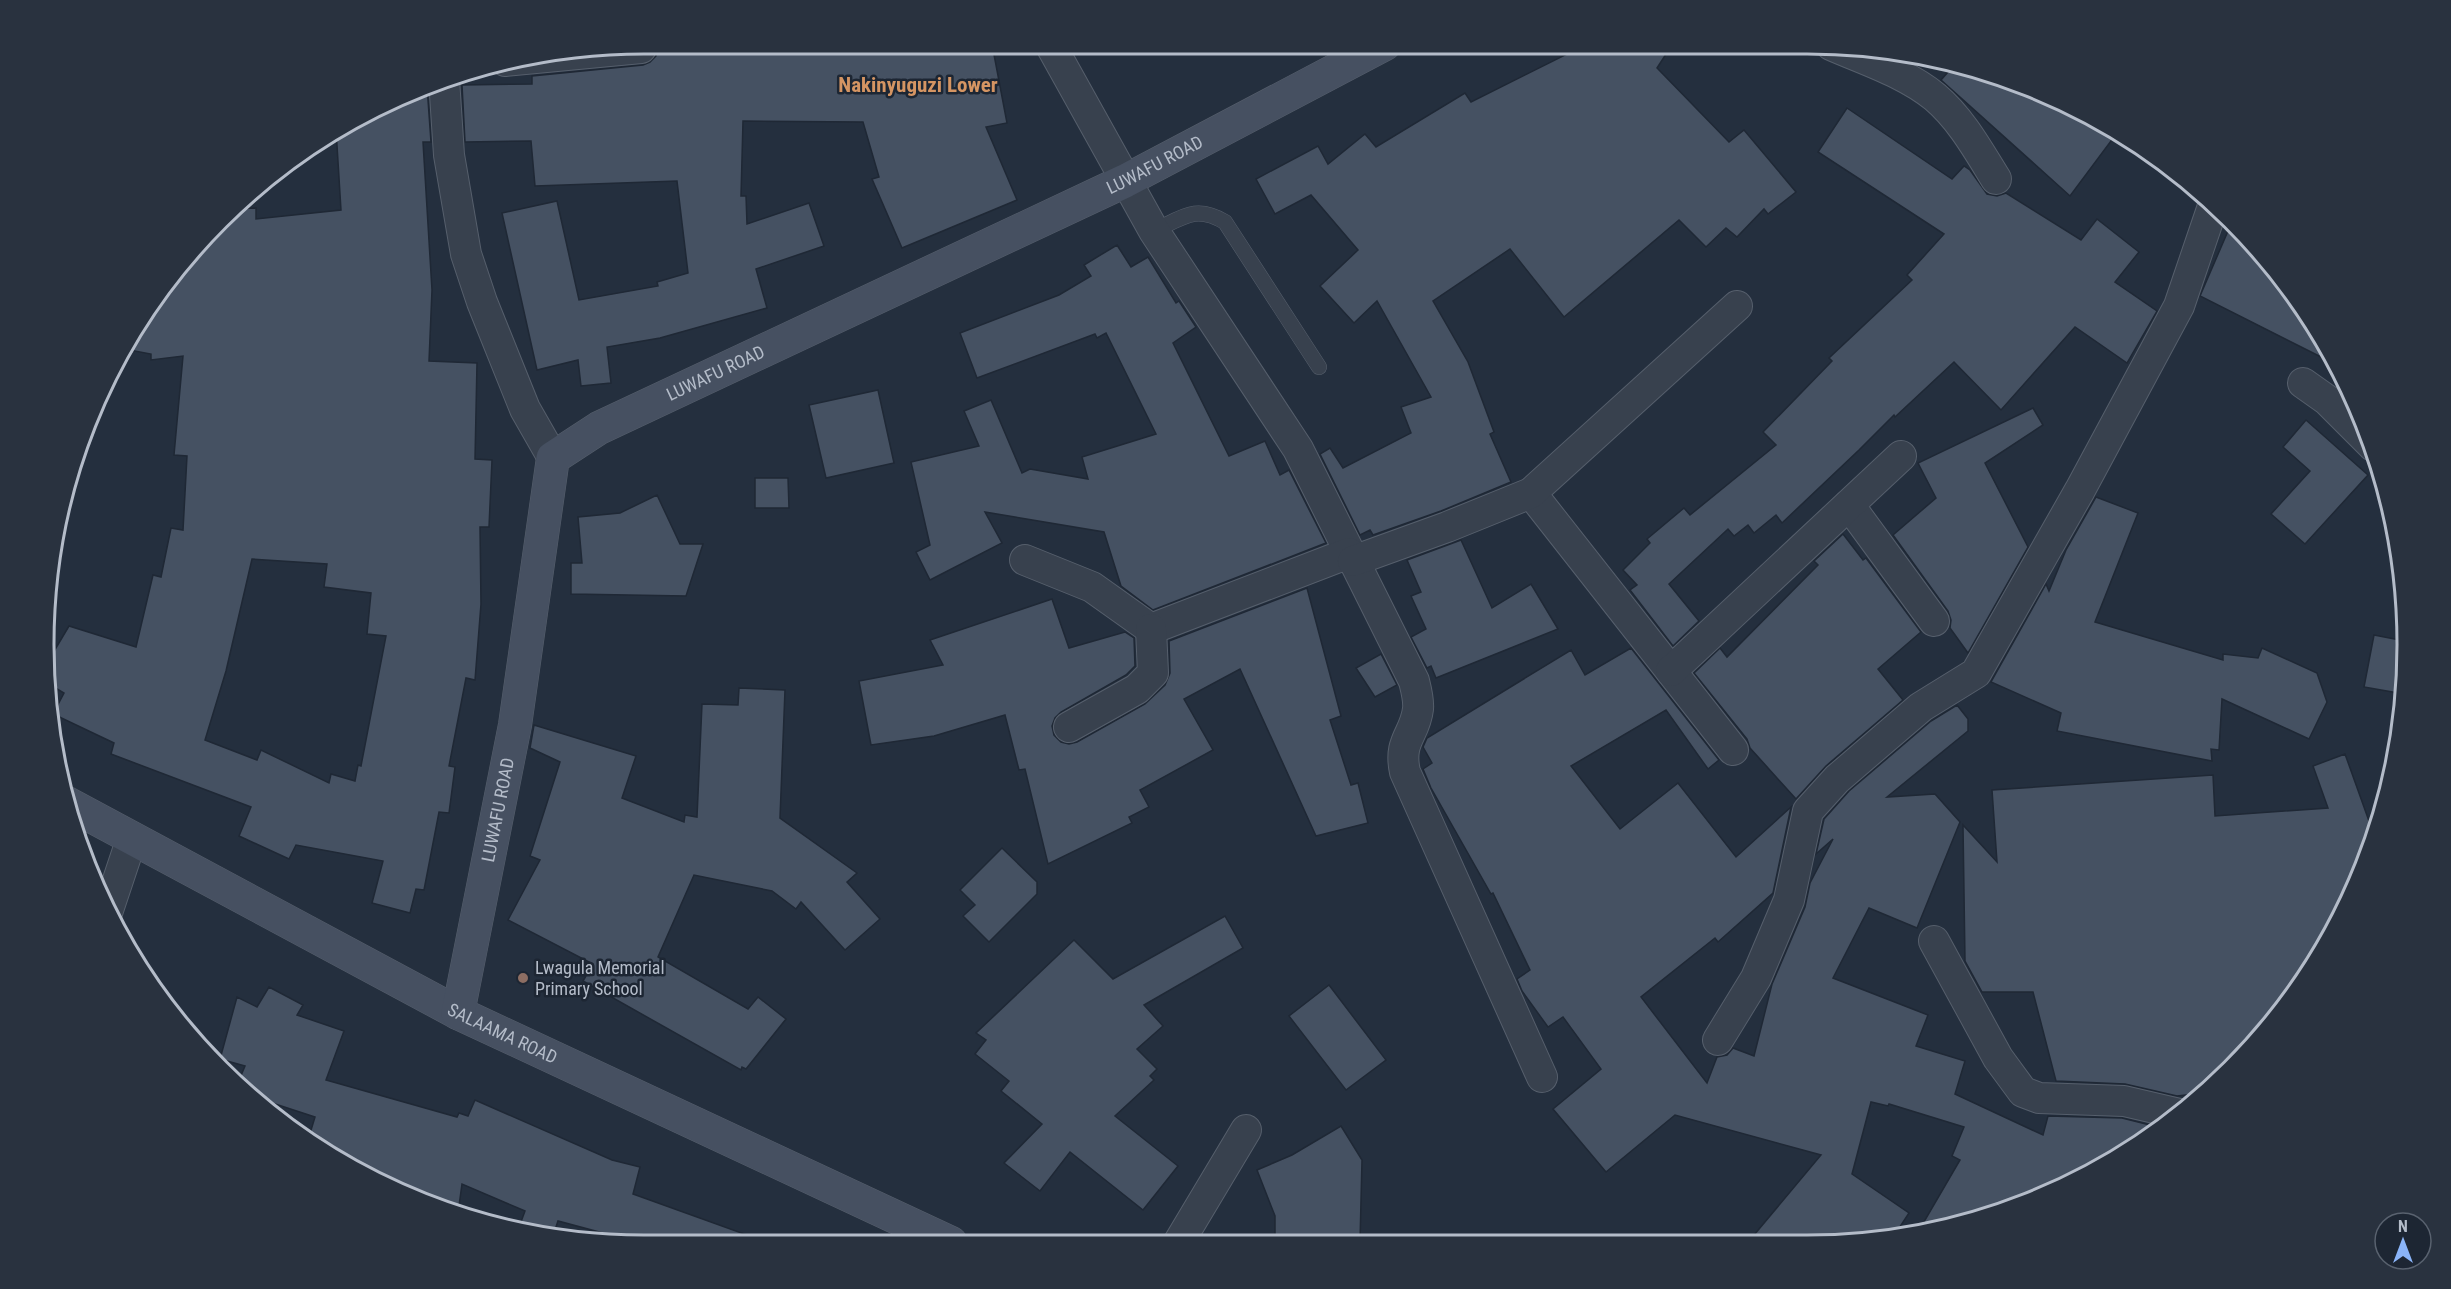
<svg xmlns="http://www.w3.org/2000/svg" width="2451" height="1289" viewBox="0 0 2451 1289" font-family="'Roboto Condensed',sans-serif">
  <rect width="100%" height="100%" fill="#242f3e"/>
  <!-- building -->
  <g fill="#455162" stroke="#1f2835" stroke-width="1.5" fill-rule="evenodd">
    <polygon points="657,44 992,44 1007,123 986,127 1017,200 902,248 872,179 879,177 863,122 743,121 741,196 746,196 747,224 809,203 824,246 756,269 767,308 660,338 607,347 611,383 581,386 578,360 537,370 502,213 557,201 579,300 658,286 657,282 688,273 677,181 535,186 531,141 465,142 462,85 532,84 532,76 643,65 650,62 656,56"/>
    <polygon points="1587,44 1672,45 1657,68 1729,142 1744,130 1796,192 1768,214 1764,209 1737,237 1726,228 1706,247 1679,220 1564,317 1510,249 1433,301 1468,362 1494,432 1490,434 1511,482 1441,511 1373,535 1370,530 1360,535 1320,454 1330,448 1343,468 1411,433 1401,407 1431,397 1377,301 1354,323 1320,286 1358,250 1311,195 1275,214 1256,179 1318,146 1328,164 1365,134 1376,147 1465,93 1471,102"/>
    <polygon points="1956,63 2073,106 2117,133 2070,196 1941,80"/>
    <path d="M427,86L431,142H423L432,290L429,361L477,363L475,459L492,460L489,527H480L481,604L475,680L466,678L449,766L455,767L449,813L439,812L424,890L416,889L410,913L372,903L383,861L296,845L289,859L239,836L251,807L111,754L114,743L53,714L64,693L47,683V663L69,626L136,647L153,575L161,577L171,528L183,530L187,456L174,455L183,356L151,360V354L124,349L145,310L193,248L234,209L256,208V219L341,210L336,129ZM252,559L327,564L324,587L371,593L367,634L386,636L361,766L358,765L355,781L331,774L329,783L261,750L257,760L205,740L226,671Z"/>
    <polygon points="1847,108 1952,179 1964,166 1970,170 1987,194 1997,196 2006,193 2081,240 2097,219 2139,252 2115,282 2157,311 2127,363 2075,327 2001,410 1954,362 1895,417 1894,415 1859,450 1782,523 1776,515 1754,533 1748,525 1734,536 1728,529 1669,584 1699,621 1673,646 1630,590 1637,585 1623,570 1650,543 1647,539 1684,508 1690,515 1776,445 1763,432 1832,361 1829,358 1912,280 1907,275 1944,234 1818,152"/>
    <polygon points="2228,231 2251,241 2259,248 2327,344 2337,365 2200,296"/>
    <polygon points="1117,245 1131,267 1148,257 1176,303 1179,301 1196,327 1173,343 1229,456 1265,441 1280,475 1289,470 1326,543 1153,610 1121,586 1104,532 985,512 1002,543 930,580 916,552 930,545 911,462 979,446 964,411 991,400 1022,473 1030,469 1088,479 1082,457 1156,434 1106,333 1097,338 1095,334 977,378 960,333 1059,295 1091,276 1084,265"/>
    <polygon points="878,390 894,463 826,478 809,405"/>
    <polygon points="2033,408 2043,425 1985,463 2028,547 1968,653 1950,628 1951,620 1948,611 1893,535 1936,498 1918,463"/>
    <polygon points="2306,420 2368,475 2305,544 2271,514 2310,471 2283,447"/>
    <polygon points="755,478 788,478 789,508 755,508"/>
    <polygon points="657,495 680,544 703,544 686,596 571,594 571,563 582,563 578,517 620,513"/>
    <polygon points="2096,497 2138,513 2095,622 2223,660 2223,654 2258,658 2262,648 2317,673 2327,702 2309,739 2222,699 2219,750 2211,749 2212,761 2057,731 2061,713 1991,682 2046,584 2049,591 2066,550"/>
    <polygon points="1843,534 1863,560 1866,558 1921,632 1878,669 1903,700 1826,766 1796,799 1750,748 1747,739 1694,673 1720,648 1727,657 1818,565 1814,561"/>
    <polygon points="1461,540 1492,608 1531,584 1558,629 1436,678 1431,666 1427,668 1411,637 1426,629 1411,596 1421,592 1407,560"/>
    <polygon points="1307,588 1341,716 1330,720 1351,785 1358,783 1368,823 1316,836 1240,669 1184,699 1213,750 1140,790 1149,807 1129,817 1132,823 1048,864 1025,769 1019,770 1005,715 934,736 871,745 859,681 943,665 930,640 1052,599 1069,648 1125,632 1134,638 1135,666 1126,675 1061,712 1055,718 1052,726 1054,735 1061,742 1069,744 1077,742 1145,704 1165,685 1170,673 1169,641"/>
    <polygon points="2374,635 2405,641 2404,694 2364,687"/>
    <polygon points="1631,648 1719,760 1708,769 1666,710 1571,766 1620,829 1678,783 1736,857 1791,807 1773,893 1718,942 1715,938 1641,997 1707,1083 1717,1057 1727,1055 1733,1048 1754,1056 1772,984 1805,907 1810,883 1833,839 1816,854 1824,819 1849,791 1931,721 1957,705 1968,719 1968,731 1887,797 1935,794 1960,822 1917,928 1869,908 1833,978 1928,1015 1916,1046 1965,1061 1955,1094 2043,1135 2048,1116 2122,1118 2158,1127 2157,1130 2036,1200 1918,1232 1960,1160 1952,1156 1964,1127 1889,1104 1888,1106 1871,1102 1852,1174 1909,1213 1892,1239 1885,1240 1749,1241 1821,1155 1675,1115 1606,1172 1553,1109 1601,1069 1563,1017 1548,1027 1522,991 1517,979 1530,970 1493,893 1491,894 1431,788 1423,769 1432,763 1423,747 1427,738 1571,650 1585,675"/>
    <polygon points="1381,654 1397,685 1375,697 1356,668"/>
    <polygon points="739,688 785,690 780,818 857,873 847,882 880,919 845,950 801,902 796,909 772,891 694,875 658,957 748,1009 758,997 786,1019 746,1069 742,1067 741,1070 583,981 593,964 508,920 540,860 530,856 560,762 530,748 534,725 636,756 622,798 684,822 685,815 697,817 702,704 738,705"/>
    <polygon points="2345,754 2374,835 2345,911 2259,1041 2203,1093 2177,1096 2125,1084 2056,1081 2033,992 1982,992 1965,961 1963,825 1997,862 1992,790 2213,775 2215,816 2328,808 2313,766"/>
    <polygon points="1002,848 1037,882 1037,894 989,942 963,916 975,905 960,890"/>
    <polygon points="1225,916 1243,948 1144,1005 1163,1026 1137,1049 1157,1069 1150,1076 1154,1080 1115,1116 1178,1166 1143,1210 1070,1152 1040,1191 1004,1163 1042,1124 1001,1091 1009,1081 975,1054 986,1040 976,1033 1074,940 1113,979"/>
    <polygon points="1329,985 1386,1060 1346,1090 1289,1016"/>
    <polygon points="269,987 303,1005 297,1015 344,1031 326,1080 457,1117 459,1113 468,1116 475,1100 612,1160 640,1167 633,1194 761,1240 761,1244 644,1244 558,1221 553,1236 518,1230 525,1211 462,1184 458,1213 378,1183 308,1140 315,1117 248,1095 237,1085 245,1066 220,1059 237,997 257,1007"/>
    <polygon points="1341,1126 1362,1160 1360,1242 1275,1242 1275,1216 1257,1170 1292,1155"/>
  </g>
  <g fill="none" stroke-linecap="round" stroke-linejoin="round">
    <!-- lane casing -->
    <g stroke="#565f6c" stroke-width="16">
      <path id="lane" d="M1154,231C1182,218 1195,204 1225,222L1319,367"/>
    </g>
    <!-- street casing -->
    <g stroke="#565f6c" stroke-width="32">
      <g id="street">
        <path d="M1050,44L1154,231L1298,449L1414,681C1416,689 1419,700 1418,709C1415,735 1398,740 1405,772L1542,1077"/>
        <path d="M1831,45C1865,60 1906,73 1935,97C1961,119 1978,150 1996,179"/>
        <polyline points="505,61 641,48"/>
        <polyline points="444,79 449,155 466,254 482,302 525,409 553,458"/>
        <polyline points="2303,383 2327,400 2373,446"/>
        <polyline points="1531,493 1733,750"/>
        <polyline points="1849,505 1934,621"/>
        <polyline points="1025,560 1092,587 1151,629 1349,553"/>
        <polyline points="1353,561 1447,527 1531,493 1737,306"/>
        <polyline points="1671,671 1901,456"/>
        <polyline points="1069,727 1137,689 1153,673 1151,629"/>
        <polyline points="107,913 132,838"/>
        <polyline points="1934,941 1998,1058 2023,1092 2039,1098 2124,1101 2180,1114"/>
        <polyline points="1718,1040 1756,978 1789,900 1808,811 1837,779 1921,707 1976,673 2080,490 2179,306 2213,206"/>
        <polyline points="1179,1242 1246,1130"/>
      </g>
    </g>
    <!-- secondary casing -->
    <g stroke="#565f6c" stroke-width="34">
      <g id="secondary">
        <path id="s1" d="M65,802L458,1013L951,1243"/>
        <path id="s2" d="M458,1013L515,725L553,458L599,428L1125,181L1385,44"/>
      </g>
    </g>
    <!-- lane -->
    <use href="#lane" stroke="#38414e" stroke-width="15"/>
    <!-- street -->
    <use href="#street" stroke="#38414e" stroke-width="30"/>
    <!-- secondary -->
    <use href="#secondary" stroke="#465061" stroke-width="33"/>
  </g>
  <!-- markers -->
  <circle fill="#8d6e63" stroke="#1d2633" stroke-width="2" cx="523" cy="978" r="6"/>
  <g text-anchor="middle" stroke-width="5" stroke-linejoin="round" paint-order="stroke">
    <!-- street labels -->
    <g font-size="18" fill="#b4bcc9" stroke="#1d2633">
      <text dy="6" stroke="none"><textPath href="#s2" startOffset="1233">LUWAFU ROAD</textPath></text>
      <text dy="6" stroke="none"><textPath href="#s2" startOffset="747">LUWAFU ROAD</textPath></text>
      <text dy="6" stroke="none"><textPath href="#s2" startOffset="207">LUWAFU ROAD</textPath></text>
      <text dy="6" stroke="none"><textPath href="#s1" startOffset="495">SALAAMA ROAD</textPath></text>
    </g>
    <!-- poi labels -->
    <g font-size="18" fill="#b4bcc9" stroke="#1d2633" text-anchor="start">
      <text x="535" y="974">Lwagula Memorial<tspan x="535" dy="21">Primary School</tspan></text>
    </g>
    <!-- quarter labels -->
    <g font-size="21" font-weight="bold" fill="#d59563" stroke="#1d2633">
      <text x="918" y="92">Nakinyuguzi Lower</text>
    </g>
  </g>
  <!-- crop -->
  <path d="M0 0H2451V1289H0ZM644 54H1807A590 590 0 0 1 2397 644V645A590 590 0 0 1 1807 1235H644A590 590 0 0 1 54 645V644A590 590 0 0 1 644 54Z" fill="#29323f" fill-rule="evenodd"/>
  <path fill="none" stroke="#b4bcc9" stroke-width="3" d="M644 54H1807A590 590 0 0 1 2397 644V645A590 590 0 0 1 1807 1235H644A590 590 0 0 1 54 645V644A590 590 0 0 1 644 54Z"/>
  <!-- north arrow -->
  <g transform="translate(2403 1241)"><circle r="28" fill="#1d2633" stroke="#59626f" stroke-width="1.5"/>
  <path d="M0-4.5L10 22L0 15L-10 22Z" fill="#8ab4f8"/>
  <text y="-9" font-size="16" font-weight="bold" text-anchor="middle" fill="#b4bcc9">N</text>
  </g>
</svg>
